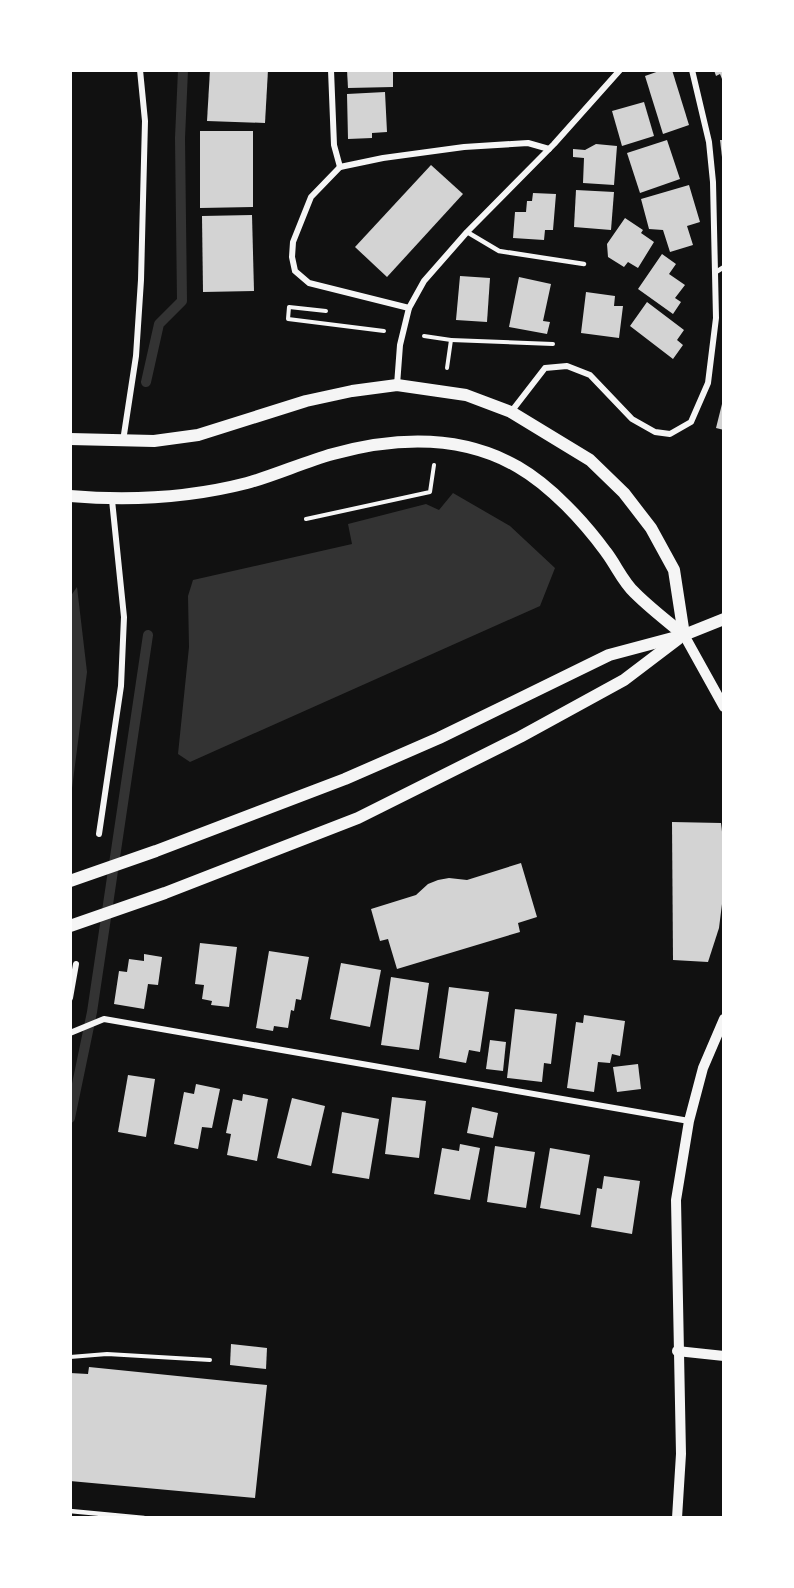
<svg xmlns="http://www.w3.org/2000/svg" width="794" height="1588" viewBox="0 0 794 1588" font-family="'Open Sans',sans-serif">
  <rect width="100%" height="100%" fill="#111"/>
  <!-- water -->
  <g fill="#333">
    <polygon points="453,493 510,526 555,568 540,606 190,762 178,754 189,647 188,596 193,580 352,544 348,524 426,504 439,510"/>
    <polygon points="77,587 87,672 71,796 70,597"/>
  </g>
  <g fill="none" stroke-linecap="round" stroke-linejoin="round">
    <!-- stream -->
    <g stroke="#333" stroke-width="10">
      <polyline points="146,382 159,324 182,301 180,138 183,70"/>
      <polyline points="70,1118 92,1012 148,635"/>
    </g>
  </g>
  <!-- building -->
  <g fill="#d3d3d3">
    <polygon points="210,70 268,70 265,123 207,121"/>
    <polygon points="347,70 393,70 393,87 348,88"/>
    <polygon points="662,70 672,70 689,125 663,134 645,76"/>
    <polygon points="714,70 724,70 724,78 722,79 720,74 716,76"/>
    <polygon points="385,92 387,132 372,133 372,138 348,139 347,94"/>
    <polygon points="644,102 654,136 622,146 612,111"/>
    <polygon points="200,131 253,131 253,207 200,208"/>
    <polygon points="667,140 680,179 640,193 627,153"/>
    <polygon points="720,140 724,140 724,156 722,157"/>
    <polygon points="596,144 617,146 614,185 583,183 584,158 573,157 573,149 585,150"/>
    <polygon points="431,165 463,194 387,277 355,247"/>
    <polygon points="689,185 700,222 687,226 693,245 670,252 663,230 649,229 641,199"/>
    <polygon points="576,190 614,192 611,230 574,227"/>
    <polygon points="533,193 556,194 553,230 545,230 544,240 513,238 515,212 526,212 527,201 532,201"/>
    <polygon points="252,215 254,291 203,292 202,216"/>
    <polygon points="625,218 643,230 641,233 654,242 638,268 628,262 624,267 608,257 607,244"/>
    <polygon points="662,254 676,264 669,274 685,285 675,298 681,302 673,314 638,289"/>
    <polygon points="460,276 490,278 487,322 456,320"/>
    <polygon points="519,277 551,284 543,321 550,322 547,334 509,327"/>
    <polygon points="586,292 615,296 614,306 623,306 619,338 581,333"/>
    <polygon points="647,302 684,330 677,340 683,345 673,359 630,326"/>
    <polygon points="723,400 724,400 724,430 716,428"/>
    <polygon points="672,822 721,823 724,848 724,888 719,928 708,962 673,960"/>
    <polygon points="521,863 537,917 518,923 520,932 397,969 388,939 380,941 371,909 416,895 428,884 438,880 449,878 467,880"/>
    <polygon points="200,943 237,947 229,1007 211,1005 212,1001 202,999 204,985 195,984"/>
    <polygon points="269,951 309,957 301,1000 296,999 294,1011 291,1010 288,1028 274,1026 273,1031 256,1028"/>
    <polygon points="144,954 162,957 158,985 148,984 144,1009 114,1004 119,971 127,972 129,959 144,961"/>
    <polygon points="341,963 381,970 370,1027 330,1019"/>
    <polygon points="391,977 429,983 419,1050 381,1045"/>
    <polygon points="449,987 489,992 480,1052 469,1050 466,1063 439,1058"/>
    <polygon points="515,1009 557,1014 551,1064 544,1063 542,1082 507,1078"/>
    <polygon points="584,1015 625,1021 620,1056 612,1054 610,1063 598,1062 594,1092 567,1088 576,1022 583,1023"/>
    <polygon points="490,1040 506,1042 503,1071 486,1069"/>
    <polygon points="638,1064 641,1089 617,1092 613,1067"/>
    <polygon points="128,1075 155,1079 146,1137 118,1132"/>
    <polygon points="196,1084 220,1089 212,1128 202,1127 198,1149 174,1144 184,1092 194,1094"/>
    <polygon points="243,1094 268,1099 257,1161 227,1155 231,1134 226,1133 233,1099 242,1101"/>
    <polygon points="392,1097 426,1101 419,1158 385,1154"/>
    <polygon points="292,1098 325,1106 311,1166 277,1158"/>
    <polygon points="472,1107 498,1113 493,1138 467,1133"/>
    <polygon points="342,1112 379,1119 369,1179 332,1173"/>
    <polygon points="460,1144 480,1148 470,1200 434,1194 442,1148 459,1151"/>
    <polygon points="495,1146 535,1152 526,1208 487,1202"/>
    <polygon points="550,1148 590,1155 580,1215 540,1208"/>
    <polygon points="604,1176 640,1181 632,1234 591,1227 597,1188 602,1189"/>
    <polygon points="231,1344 267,1348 266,1369 230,1365"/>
    <polygon points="89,1367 267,1385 255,1498 70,1481 70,1373 88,1374"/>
  </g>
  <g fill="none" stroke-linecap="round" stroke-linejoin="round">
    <!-- path -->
    <g stroke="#f5f5f5" stroke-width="4">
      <polyline points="326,311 289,307 288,319 384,331"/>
      <polyline points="424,336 451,340 447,368"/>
      <polyline points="451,340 553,344"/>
      <polyline points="306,519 430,492 434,465"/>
      <polyline points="70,1357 107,1354 210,1360"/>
    </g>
    <!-- service -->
    <g stroke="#f5f5f5" stroke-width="4.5">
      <polyline points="467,232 499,251 584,264"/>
      <polyline points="716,272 724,267"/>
      <polyline points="70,1511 144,1518"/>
    </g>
    <!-- minor -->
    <g stroke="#f5f5f5" stroke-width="6">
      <polyline points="331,70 334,145 340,167"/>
      <polyline points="409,308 309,283 295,271 292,257 293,242 311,197 340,167 383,158 464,147 528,143 549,149"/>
      <polyline points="397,385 400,345 409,308 424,281 467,232 554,144 620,70"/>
      <polyline points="511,412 545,368 567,366 590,375 632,419 655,432 670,434 691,422 708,383 716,318 713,182 709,142 692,70"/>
      <polyline points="123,441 136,356 141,280 145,121 140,70"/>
      <polyline points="99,834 121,686 124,617 112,500"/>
      <polyline points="70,998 76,964"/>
      <polyline points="70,1033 104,1019 689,1121"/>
    </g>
    <!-- tertiary -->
    <g stroke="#f5f5f5" stroke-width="10">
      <polyline points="684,635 724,707"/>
      <polyline points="677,1351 724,1356"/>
      <polyline points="677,1518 681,1454 676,1200 689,1121 703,1068 724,1019"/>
    </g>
    <!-- secondary -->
    <g stroke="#f5f5f5" stroke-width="12">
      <polyline points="70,439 154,441 198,435 306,401 352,391 397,385 466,395 511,412 590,460 624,493 651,528 674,570 684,635"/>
      <path d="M70,496C130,501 189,498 247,483C276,475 304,462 333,454C395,437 461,434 518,467C551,486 584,522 606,552C616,565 623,582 635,593C650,608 667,621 684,635"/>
      <polyline points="70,881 156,851 345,779 439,738 609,655 684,635 724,619"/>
      <polyline points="70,926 165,893 358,818 520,737 624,680 678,639"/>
    </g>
  </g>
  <!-- border -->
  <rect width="794" height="1588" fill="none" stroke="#ffffff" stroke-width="144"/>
</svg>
